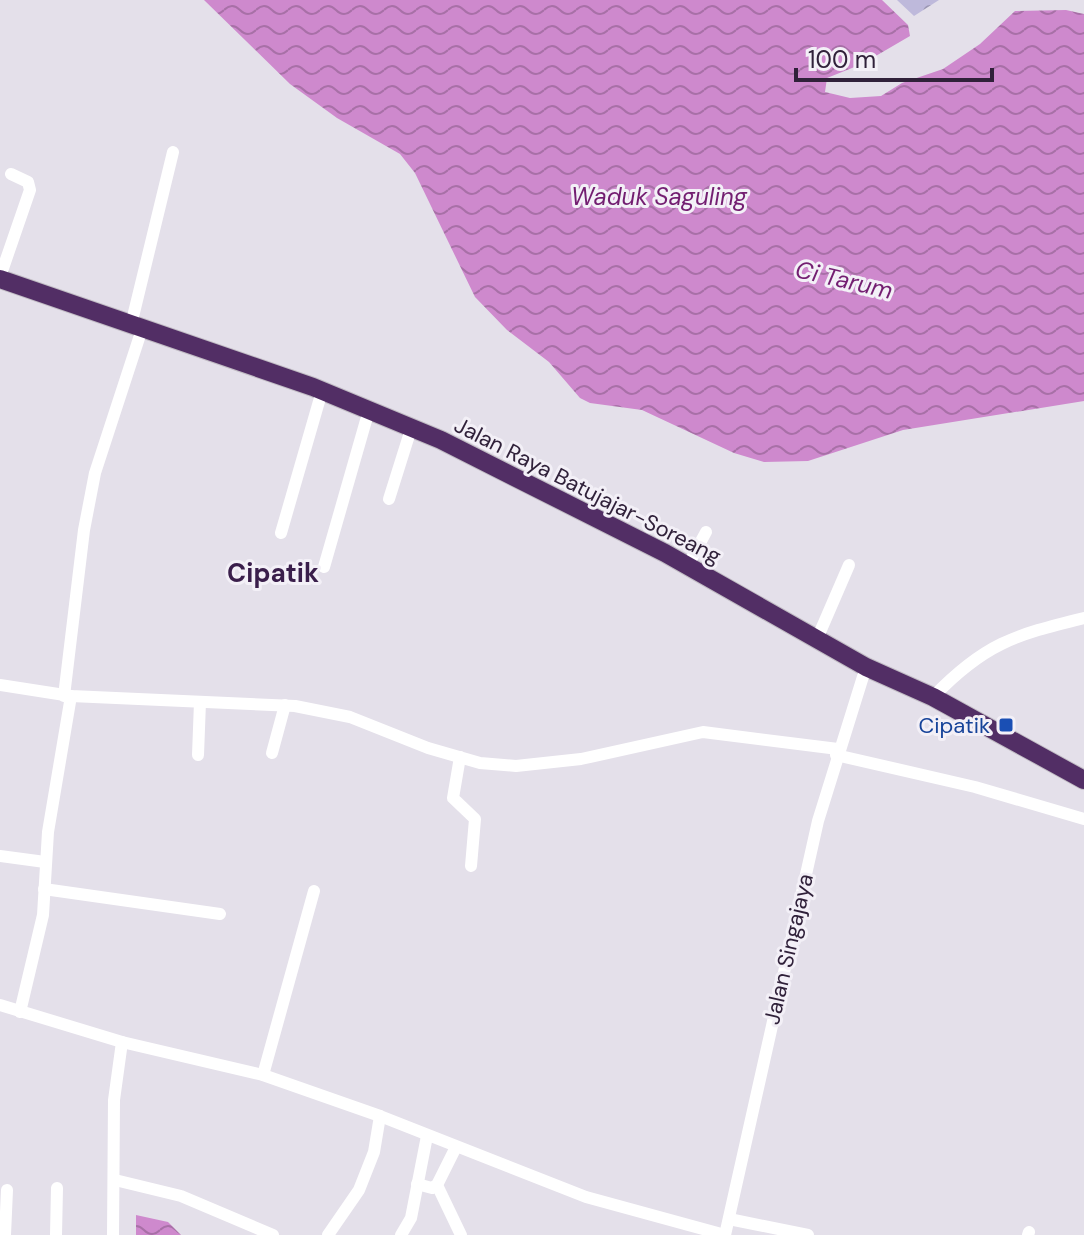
<svg xmlns="http://www.w3.org/2000/svg" width="1084" height="1235" viewBox="0 0 1084 1235" font-family="'DM Sans',sans-serif">
  <defs>
    <pattern id="forest-crowns" width="20" height="18" patternUnits="userSpaceOnUse" patternTransform="scale(2)"><rect width="20" height="18" fill="#beb9db"/><path d="M2 6a3 3 0 1 1 6 0M12 15a3 3 0 1 1 6 0" fill="none" stroke="#9b96b3"/></pattern>
    <pattern id="water-waves" width="16" height="10" patternUnits="userSpaceOnUse" patternTransform="scale(2)"><rect width="16" height="10" fill="#ce89cd"/><path d="M0 5q4-4 8 0t8 0" fill="none" stroke="#a870a7"/></pattern>
  </defs>
  <rect width="100%" height="100%" fill="#e4e0ea"/>
  <!-- forest -->
  <polygon fill="url(#forest-crowns)" points="897,0 939,0 914,16"/>
  <!-- water -->
  <g fill="url(#water-waves)">
    <polygon points="204,0 882,0 908,25 910,36 862,64 827,78 825,92 850,98 881,96 902,83 943,69 980,44 1015,11 1066,10 1084,14 1084,401 903,430 808,461 764,462 734,453 642,410 590,403 580,398 549,362 507,330 475,297 415,173 400,154 337,118 290,84"/>
    <polygon points="136,1215 168,1222 181,1235 136,1235"/>
  </g>
  <g fill="none" stroke-linecap="round" stroke-linejoin="round">
    <!-- highway casing -->
    <g stroke="#c1bcc4" stroke-width="20">
      <polyline id="highway" points="0,279 313,387 441,440 665,553 866,667 933,697 1084,780"/>
    </g>
    <!-- minor -->
    <g stroke="#fff" stroke-width="12">
      <polyline points="0,277 30,190 28,182 11,174"/>
      <polyline points="131,325 173,152"/>
      <polyline points="389,499 411,429"/>
      <polyline points="281,533 322,391"/>
      <polyline points="324,567 369,410"/>
      <polyline points="687,567 706,532"/>
      <polyline points="817,639 849,565"/>
      <polyline points="0,685 71,696 295,706 350,717 428,748 480,763 516,766 581,759 703,732 838,749"/>
      <polyline points="64,696 84,530 95,473 142,329"/>
      <path d="M933,697C984,644 1014,635 1084,618"/>
      <polyline points="272,753 285,705"/>
      <polyline points="198,755 200,702"/>
      <polyline points="836,755 975,787 1084,819"/>
      <polyline points="460,757 453,798 475,819 471,866"/>
      <polyline points="0,856 45,862"/>
      <polyline points="44,889 220,914"/>
      <polyline points="0,1005 122,1042 263,1075 380,1116 586,1197 725,1235"/>
      <polyline points="20,1012 43,915 48,832 71,696"/>
      <polyline points="263,1075 314,891"/>
      <polyline points="115,1180 181,1196 273,1235"/>
      <polyline points="417,1184 432,1188 437,1185 456,1147"/>
      <polyline points="437,1185 461,1235"/>
      <polyline points="729,1219 808,1235"/>
      <polyline points="5,1235 7,1190"/>
      <polyline points="56,1235 57,1188"/>
      <polyline points="113,1235 114,1100 122,1042"/>
      <polyline points="328,1235 359,1190 374,1152 380,1116"/>
      <polyline points="401,1235 411,1218 427,1136"/>
      <polyline points="725,1235 818,821 866,667"/>
      <polyline points="1028,1235 1029,1232"/>
    </g>
    <!-- highway -->
    <use href="#highway" stroke="#522e65" stroke-width="18"/>
  </g>
  <!-- markers -->
  <rect fill="#1a4fb4" stroke="#f3f0f7" stroke-width="3" x="998" y="717" width="16" height="16" rx="4"/>
  <g text-anchor="middle" stroke-width="6" stroke-linejoin="round" paint-order="stroke">
    <!-- street labels -->
    <g font-size="22" fill="#30213a" stroke="#f3f0f7">
      <text transform="translate(588 490) rotate(27)" y="8">Jalan Raya Batujajar-Soreang</text>
      <text transform="translate(788 949) rotate(-77)" y="8">Jalan Singajaya</text>
    </g>
    <!-- transit labels -->
    <g font-size="22" fill="#164399" stroke="#f3f0f7" text-anchor="end">
      <text x="990" y="733">Cipatik</text>
    </g>
    <!-- water labels -->
    <g font-size="24" font-style="italic" fill="#731e71" stroke="#f3f0f7">
      <text x="659" y="205">Waduk Saguling</text>
      <text transform="translate(844 280) rotate(13)" y="8">Ci Tarum</text>
    </g>
    <!-- quarter labels -->
    <g font-size="26" font-weight="bold" fill="#3a1e4b" stroke="#f3f0f7">
      <text x="273" y="582">Cipatik</text>
    </g>
  </g>
  <!-- scale -->
  <path d="M796 68v12h196v-12" fill="none" stroke="#30213a" stroke-width="4"/>
  <text x="808" y="68" font-size="24" fill="#30213a" stroke="#f3f0f7" stroke-width="6" paint-order="stroke">100 m</text>
</svg>
